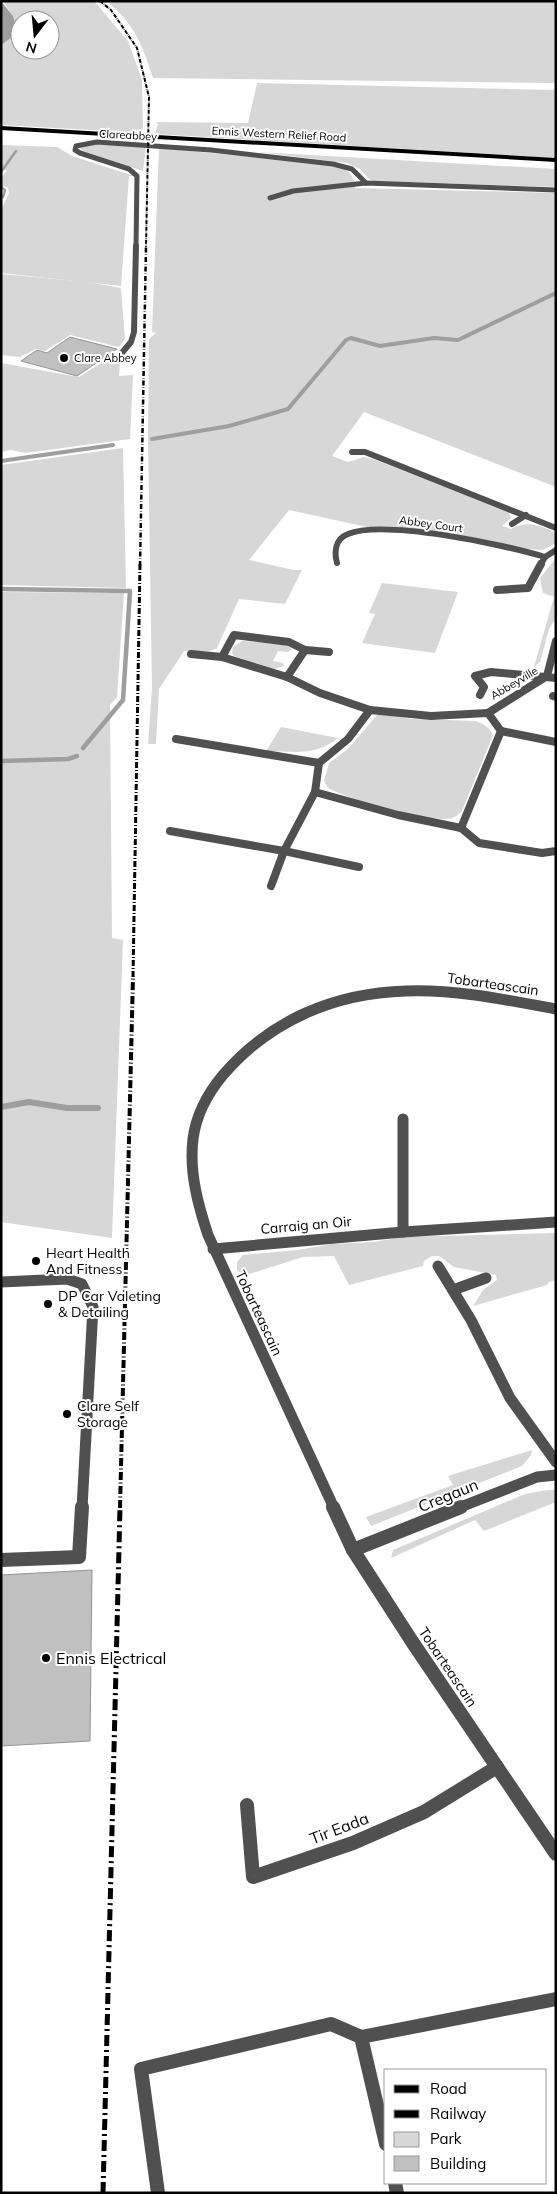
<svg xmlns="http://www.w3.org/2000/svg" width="557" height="2194" viewBox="0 0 557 2194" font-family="Mulish,sans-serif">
  <rect width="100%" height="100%" fill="#fff"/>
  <!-- green -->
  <g fill="#d7d7d7" fill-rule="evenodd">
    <path d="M3,1H94L128,41L142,80L143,129L127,132L1,125V45L18,33L13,16ZM20,20H50V50H20Z"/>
    <path d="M106,1H556V83L153,78C143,47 134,22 106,1Z"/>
    <polygon points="257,83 556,90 556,158 155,134 158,124 156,122 248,123"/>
    <polygon points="95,143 146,147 143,171 83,151 79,147"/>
    <polygon points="1,145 57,147 72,156 134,176 129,176 121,286 1,273 1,210 9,193 8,188 1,185 1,178 7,170 1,170"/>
    <path d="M159,148L333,165C348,169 353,173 355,188L556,193V487L364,412L332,456L348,462L364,457L373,459L509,512L511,518L502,526L511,529C527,520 540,525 556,533V543L543,550L527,549L418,529L367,527L289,510L249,560L294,570H302L285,604L239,599L217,648L210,651H184L159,689L156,744H148L152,688L148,437L149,339L156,333L152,332Z"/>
    <polygon points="258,152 556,169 556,187 374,181 369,179 360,169 347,163"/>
    <polygon points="1,274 88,282 121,288 125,339 119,347 70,335 45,351 36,349 20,357 1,355"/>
    <polygon points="106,360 120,363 119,376 133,375 130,439 25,453 11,450 1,452 1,363 79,377"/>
    <polygon points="123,448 126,588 1,585 1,465"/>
    <polygon points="556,558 556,618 549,629 540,662 534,667 554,597 543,593 540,578"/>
    <polygon points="382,583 458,592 435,653 362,643 375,614 369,613"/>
    <polygon points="1,592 124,593 117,697 110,705 112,938 123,940 112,1238 1,1222"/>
    <polygon points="242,641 277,643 290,647 292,649 288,652 278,651 273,661 283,663 284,666 274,669 234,656 232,653 233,647"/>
    <path d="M377,715H388L411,719L476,721C484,724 489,727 493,735L462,811C457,816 453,819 446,819C421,820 350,800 328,788L324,781L329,763L348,749Z"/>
    <path d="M281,727L338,738C314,757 294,751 266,751Z"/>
    <polygon points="556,1233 556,1280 549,1282 547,1285 473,1306 483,1290 497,1280 496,1275 454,1267 439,1256 432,1256 424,1261 423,1266 349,1285 334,1256 303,1257 246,1275 241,1274 237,1270 237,1262 243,1255 298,1250 332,1244 374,1242 402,1237"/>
    <polygon points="532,1450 531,1455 522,1466 371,1526 366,1517 453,1485 448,1476"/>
    <polygon points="547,1490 556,1490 556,1502 484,1531 475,1520 391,1558 393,1550 525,1494"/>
  </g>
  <!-- water -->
  <polygon fill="#9e9e9e" points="1,1 13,16 18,33 1,45"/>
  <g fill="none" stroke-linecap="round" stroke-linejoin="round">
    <!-- stream-far3 -->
    <g stroke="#9e9e9e" stroke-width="2.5">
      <polyline points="1,172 16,151"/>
      <polyline points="1,187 5,190 3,197"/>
    </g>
    <!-- stream-far2 -->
    <g stroke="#9e9e9e" stroke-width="4">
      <polyline points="152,439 229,426 288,409 346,340 351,338 380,346 434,338 458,340 556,293"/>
      <polyline points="1,461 113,445"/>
    </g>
    <!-- stream-far1 -->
    <g stroke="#9e9e9e" stroke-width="4.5">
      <polyline points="1,589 130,591 123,700 83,748"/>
      <polyline points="1,761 68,759 77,756"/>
    </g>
    <!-- stream -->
    <polyline stroke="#9e9e9e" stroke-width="6" points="1,1107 29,1102 67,1108 98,1108"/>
  </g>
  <!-- building -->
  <g fill="#c0c0c0" stroke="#949494">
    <polygon points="70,337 117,349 77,376 21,361 37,350 47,353"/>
    <polygon points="92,1570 90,1741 1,1746 1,1575"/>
  </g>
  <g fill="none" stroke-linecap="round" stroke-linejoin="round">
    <!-- street-far4 -->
    <g stroke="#505050" stroke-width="5">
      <polyline points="270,198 293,191 366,183 556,190"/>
      <polyline points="136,247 137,176 129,169 80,153 75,150 76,146 97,142 211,150 333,164 352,169 366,183"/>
    </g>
    <!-- street-far3 -->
    <g stroke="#505050" stroke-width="6">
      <polyline points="121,354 131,342 134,332 136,246"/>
      <polyline points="352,452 365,452 556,528"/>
      <polyline points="512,524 526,515"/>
      <path d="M337,563C334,552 335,539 348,534C384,519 506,545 545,557"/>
      <polyline points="540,566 545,557 556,550"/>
    </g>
    <!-- street-far2 -->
    <g stroke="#505050" stroke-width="8">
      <polyline points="497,590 528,588 541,564"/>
      <polyline points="191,654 222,657 287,677 320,693 370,710 348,739 319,763 315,792 284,851 271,886"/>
      <polyline points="222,657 234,635 289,642 305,650"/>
      <polyline points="547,676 556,641"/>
      <polyline points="287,677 305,650 329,652"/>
      <polyline points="480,695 484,687 475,676 491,672 556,678"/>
      <polyline points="553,696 556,697"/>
      <polyline points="370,710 431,716 488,713"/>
      <polyline points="501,731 488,713 547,676"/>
      <polyline points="176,739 319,763"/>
      <polyline points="315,792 398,815 461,828 501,731 556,742"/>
      <polyline points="461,828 479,843 542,853 556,851"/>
      <polyline points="170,831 284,851 359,867"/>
    </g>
    <!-- street-far1 -->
    <g stroke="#505050" stroke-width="11">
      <polyline points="403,1119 403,1232"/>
      <polyline points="213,1249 403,1232 556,1222"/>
      <polyline points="438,1266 471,1320 510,1398 556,1462"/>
      <polyline points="1,1282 67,1279 82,1284 93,1307 82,1508"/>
      <polyline points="453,1290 486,1278"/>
      <path d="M334,1508L208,1235C198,1205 189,1172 193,1139C196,1115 208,1093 223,1075C270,1020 335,993 406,991C456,989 507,1000 556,1009"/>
      <polyline points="458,1508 537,1477 556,1475"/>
    </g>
    <!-- street -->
    <g stroke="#505050" stroke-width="14">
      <polyline points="333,1507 353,1550 413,1643 556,1854"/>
      <polyline points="353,1550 461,1507"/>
      <polyline points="1,1560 79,1557 82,1507"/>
      <polyline points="247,1805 253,1877 353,1843 424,1812 497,1767"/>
      <polyline points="361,2037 386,2144"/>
      <polyline points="395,2183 397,2193"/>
      <polyline points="158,2193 141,2069 331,2024 361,2037 556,1999"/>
    </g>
    <!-- primary -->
    <polygon fill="#000" fill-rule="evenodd" points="1,126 556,158 556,162 1,130"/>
    <!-- rail-far4 -->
    <polyline stroke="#000" stroke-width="2" stroke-dasharray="4 1 0.5 1" stroke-linecap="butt" points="100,1 111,10 137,48 149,97 146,247"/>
    <!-- rail-far3 -->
    <polyline stroke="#000" stroke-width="2.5" stroke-dasharray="5 2 0.5 2" stroke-linecap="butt" points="140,566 146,246"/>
    <!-- rail-far2 -->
    <polyline stroke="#000" stroke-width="3" stroke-dasharray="6 2 1 2" stroke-linecap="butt" points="133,977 140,564"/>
    <!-- rail-far1 -->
    <polyline stroke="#000" stroke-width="4" stroke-dasharray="8 2.5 1 2.5" stroke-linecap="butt" points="120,1508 133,976"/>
    <!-- rail -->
    <polyline stroke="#000" stroke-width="5" stroke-dasharray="11 4 2 4" stroke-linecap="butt" points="103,2193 120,1507"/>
  </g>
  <!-- markers -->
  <g fill="#000" stroke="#fff" stroke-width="2">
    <circle cx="64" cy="358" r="5"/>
    <circle cx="36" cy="1261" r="5"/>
    <circle cx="48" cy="1304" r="5"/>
    <circle cx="67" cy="1414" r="5"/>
    <circle cx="46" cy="1658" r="5"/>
  </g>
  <g text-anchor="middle" stroke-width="4" stroke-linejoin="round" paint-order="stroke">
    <!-- far-street labels -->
    <g font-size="11" fill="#000" stroke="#fff">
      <text transform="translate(279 134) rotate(3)" y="4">Ennis Western Relief Road</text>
      <text transform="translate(128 135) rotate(3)" y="4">Clareabbey</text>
      <text transform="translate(431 524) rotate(8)" y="4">Abbey Court</text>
      <text transform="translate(514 683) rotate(-31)" y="4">Abbeyville</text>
    </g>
    <!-- far-poi labels -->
    <g font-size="11" fill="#000" stroke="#fff" text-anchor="start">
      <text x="74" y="362">Clare Abbey</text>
    </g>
    <!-- street labels -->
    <g font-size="14" fill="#000" stroke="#fff">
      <text transform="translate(493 984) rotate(8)" y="5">Tobarteascain</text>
      <text transform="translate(306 1225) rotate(-5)" y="5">Carraig an Oir</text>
      <text transform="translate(259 1313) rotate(65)" y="5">Tobarteascain</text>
      <text transform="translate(448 1667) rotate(56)" y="5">Tobarteascain</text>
    </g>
    <!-- poi labels -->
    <g font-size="14" fill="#000" stroke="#fff" text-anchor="start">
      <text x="46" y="1258">Heart Health<tspan x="46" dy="16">And Fitness</tspan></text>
      <text x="58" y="1301">DP Car Valeting<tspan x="58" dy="16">&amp; Detailing</tspan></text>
      <text x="77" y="1411">Clare Self<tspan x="77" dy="16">Storage</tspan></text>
    </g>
    <!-- near-street labels -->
    <g font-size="16" fill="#000" stroke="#fff">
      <text transform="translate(448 1495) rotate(-22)" y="6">Cregaun</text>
      <text transform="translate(339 1828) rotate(-21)" y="6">Tir Eada</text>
    </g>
    <!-- near-poi labels -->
    <g font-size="16" fill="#000" stroke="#fff" text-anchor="start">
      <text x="56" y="1664">Ennis Electrical</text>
    </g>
  </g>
  <!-- border -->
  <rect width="557" height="2194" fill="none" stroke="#000000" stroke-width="5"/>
  <!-- legend -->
  <rect x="384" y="2069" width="162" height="115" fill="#ffffff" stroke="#999999"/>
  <rect x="394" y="2085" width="25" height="8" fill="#000000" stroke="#999999"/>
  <text x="430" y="2094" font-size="15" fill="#000000">Road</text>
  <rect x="394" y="2110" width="25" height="8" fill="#000000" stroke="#999999"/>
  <text x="430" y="2119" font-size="15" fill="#000000">Railway</text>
  <rect x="394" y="2132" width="25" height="15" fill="#d7d7d7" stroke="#999999"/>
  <text x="430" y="2144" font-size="15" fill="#000000">Park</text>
  <rect x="394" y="2156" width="25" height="15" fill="#c0c0c0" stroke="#999999"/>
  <text x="430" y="2169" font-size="15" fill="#000000">Building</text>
  <!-- north arrow -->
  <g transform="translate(35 35) rotate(196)"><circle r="24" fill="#ffffff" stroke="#999999"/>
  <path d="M0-4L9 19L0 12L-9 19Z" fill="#000000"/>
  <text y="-8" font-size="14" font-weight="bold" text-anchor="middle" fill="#000000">N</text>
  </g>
</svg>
